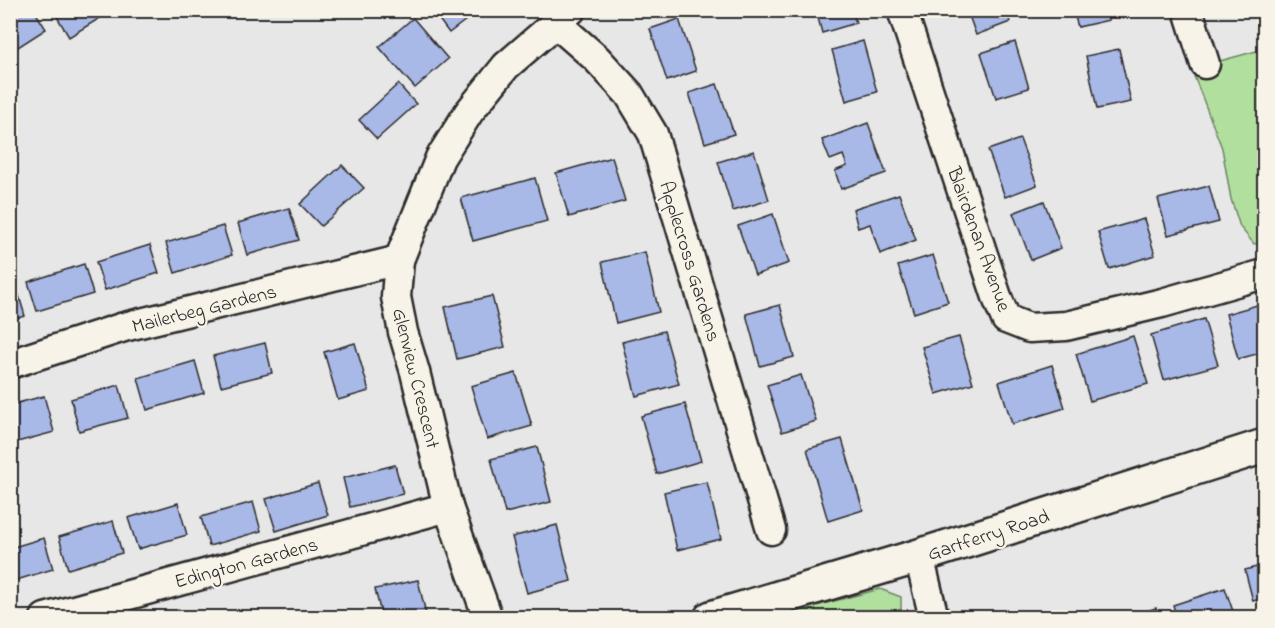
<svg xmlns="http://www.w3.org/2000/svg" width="1275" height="628" viewBox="0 0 1275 628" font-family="'Indie Flower',sans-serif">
  <rect width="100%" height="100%" fill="#e7e7e8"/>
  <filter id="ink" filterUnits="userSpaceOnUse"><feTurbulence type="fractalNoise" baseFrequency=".0167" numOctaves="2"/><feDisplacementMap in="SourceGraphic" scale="12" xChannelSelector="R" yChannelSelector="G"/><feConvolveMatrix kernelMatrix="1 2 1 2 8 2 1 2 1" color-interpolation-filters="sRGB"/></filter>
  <g filter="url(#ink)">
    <!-- green -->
    <g fill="#b1df9e" stroke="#6e8564" stroke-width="1.5">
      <polygon points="1264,49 1264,242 1254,244 1240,227 1231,199 1222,148 1194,76 1220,61"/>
      <polygon points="880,589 901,597 901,611 881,618 774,617"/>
    </g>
    <!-- building -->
    <g fill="#a8b8e7" stroke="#2b2b2b" stroke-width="1.5">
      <polygon points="10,10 34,10 46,29 15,49 10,41"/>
      <polygon points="53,10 95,10 100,18 69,37"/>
      <polygon points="432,10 479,10 449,33"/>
      <polygon points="816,10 852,10 856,23 822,33"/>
      <polygon points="967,10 1006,10 1010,22 976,35"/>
      <polygon points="1073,10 1107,10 1109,20 1078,27"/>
      <polygon points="413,18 448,59 415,88 379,47"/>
      <polygon points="679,19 696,71 667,81 650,29"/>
      <polygon points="863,41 877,92 846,101 832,50"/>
      <polygon points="1015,42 1029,88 996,98 981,53"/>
      <polygon points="1119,49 1131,102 1097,109 1086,56"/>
      <polygon points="398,84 416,104 377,139 359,120"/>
      <polygon points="717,84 734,134 705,143 689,93"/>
      <polygon points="868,123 886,173 841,189 835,171 847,166 843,155 830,160 822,140"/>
      <polygon points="1020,139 1037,185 1005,197 988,150"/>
      <polygon points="754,151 769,200 733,211 718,162"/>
      <polygon points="612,157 625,201 569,217 556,173"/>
      <polygon points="342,165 364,188 321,226 300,204"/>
      <polygon points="535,178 547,221 473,241 461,198"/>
      <polygon points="1209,186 1219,222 1168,235 1158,199"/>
      <polygon points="899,194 916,240 880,254 870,224 858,228 853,209"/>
      <polygon points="1044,201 1061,248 1031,260 1013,213"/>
      <polygon points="289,208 299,240 247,255 238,223"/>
      <polygon points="773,214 789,263 755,275 738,226"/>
      <polygon points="1144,219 1155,255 1109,269 1098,232"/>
      <polygon points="223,226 232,255 175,273 166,243"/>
      <polygon points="150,245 159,273 105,290 96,262"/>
      <polygon points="645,252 659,312 616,323 602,262"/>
      <polygon points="933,255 948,302 914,313 898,266"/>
      <polygon points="84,264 93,294 37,311 28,282"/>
      <polygon points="17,289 25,316 10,320 10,290"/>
      <polygon points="492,296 505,347 457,359 445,307"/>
      <polygon points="1264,303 1264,352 1238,359 1226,314"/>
      <polygon points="780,305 794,357 760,366 746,314"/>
      <polygon points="1204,319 1218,365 1164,380 1151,335"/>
      <polygon points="664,331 679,384 636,396 622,342"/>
      <polygon points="1133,336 1148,384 1090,401 1076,354"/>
      <polygon points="959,337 973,383 936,394 922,347"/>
      <polygon points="265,343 272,373 221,386 213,356"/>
      <polygon points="355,343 369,391 338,400 324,352"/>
      <polygon points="195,361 204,393 147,410 138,378"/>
      <polygon points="1052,365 1065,408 1012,424 999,382"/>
      <polygon points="516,373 532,426 487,439 471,386"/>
      <polygon points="801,375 816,421 782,432 767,385"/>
      <polygon points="119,385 128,418 79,431 71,399"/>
      <polygon points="44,396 54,432 10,444 10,405"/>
      <polygon points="685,404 701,461 657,474 641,416"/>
      <polygon points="842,439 863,510 828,521 807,449"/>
      <polygon points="537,447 551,502 505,513 491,459"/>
      <polygon points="395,465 403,494 350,507 343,478"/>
      <polygon points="707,482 721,539 677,550 664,492"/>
      <polygon points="318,483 328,515 276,531 266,499"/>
      <polygon points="253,502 261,531 209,546 201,517"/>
      <polygon points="178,503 187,535 138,549 128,518"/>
      <polygon points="113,521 122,553 68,569 59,537"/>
      <polygon points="557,525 571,581 527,593 512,537"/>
      <polygon points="44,538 53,569 10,582 10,548"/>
      <polygon points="1264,565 1264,598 1253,601 1245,570"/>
      <polygon points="418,580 427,618 382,618 375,589"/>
      <polygon points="1225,588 1235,617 1177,618 1173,605"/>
      <polygon points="1156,608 1159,618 1125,618"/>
      <polygon points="321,610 323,618 291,618"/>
    </g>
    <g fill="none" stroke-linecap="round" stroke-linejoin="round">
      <!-- minor casing -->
      <g stroke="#2b2b2b" stroke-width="33">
        <g id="minor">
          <polyline points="902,10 998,300 1006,319 1029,328 1066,326 1162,303 1264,274"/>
          <polyline points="1188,10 1205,64"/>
          <polyline points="557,24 597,59 629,94 653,134 771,530"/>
          <polyline points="10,364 124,327 399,260"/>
          <polyline points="919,556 934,618"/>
          <polyline points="45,618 448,507"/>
          <polyline points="488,618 448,507 415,372 403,332 396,297 399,260 440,158 469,112 506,66 571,10"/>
        </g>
      </g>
      <!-- tertiary casing -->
      <g stroke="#2b2b2b" stroke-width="38">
        <polyline id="tertiary" points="711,618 919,556 1264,446"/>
      </g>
      <!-- minor -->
      <use href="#minor" stroke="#f7f3e8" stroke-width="28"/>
      <!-- tertiary -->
      <use href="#tertiary" stroke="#f7f3e8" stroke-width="33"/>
    </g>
  </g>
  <g text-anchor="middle" stroke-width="4.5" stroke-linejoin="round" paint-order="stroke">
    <!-- street labels -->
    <g font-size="20" fill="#2b2b2b" stroke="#f7f3e8">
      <text transform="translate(980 239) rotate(70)" y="7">Blairdenan Avenue</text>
      <text transform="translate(691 261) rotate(73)" y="7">Applecross Gardens</text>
      <text transform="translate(204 308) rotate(-14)" y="7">Mailerbeg Gardens</text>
      <text transform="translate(417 378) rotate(76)" y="7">Glenview Crescent</text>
      <text transform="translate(988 534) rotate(-18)" y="7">Gartferry Road</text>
      <text transform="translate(246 562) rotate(-15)" y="7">Edington Gardens</text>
    </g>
  </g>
  <!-- margin -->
  <rect width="1275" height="628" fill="none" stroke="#f7f3e8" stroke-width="36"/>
  <rect x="18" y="18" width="1239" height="592" fill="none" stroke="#2b2b2b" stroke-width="2" filter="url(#ink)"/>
</svg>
